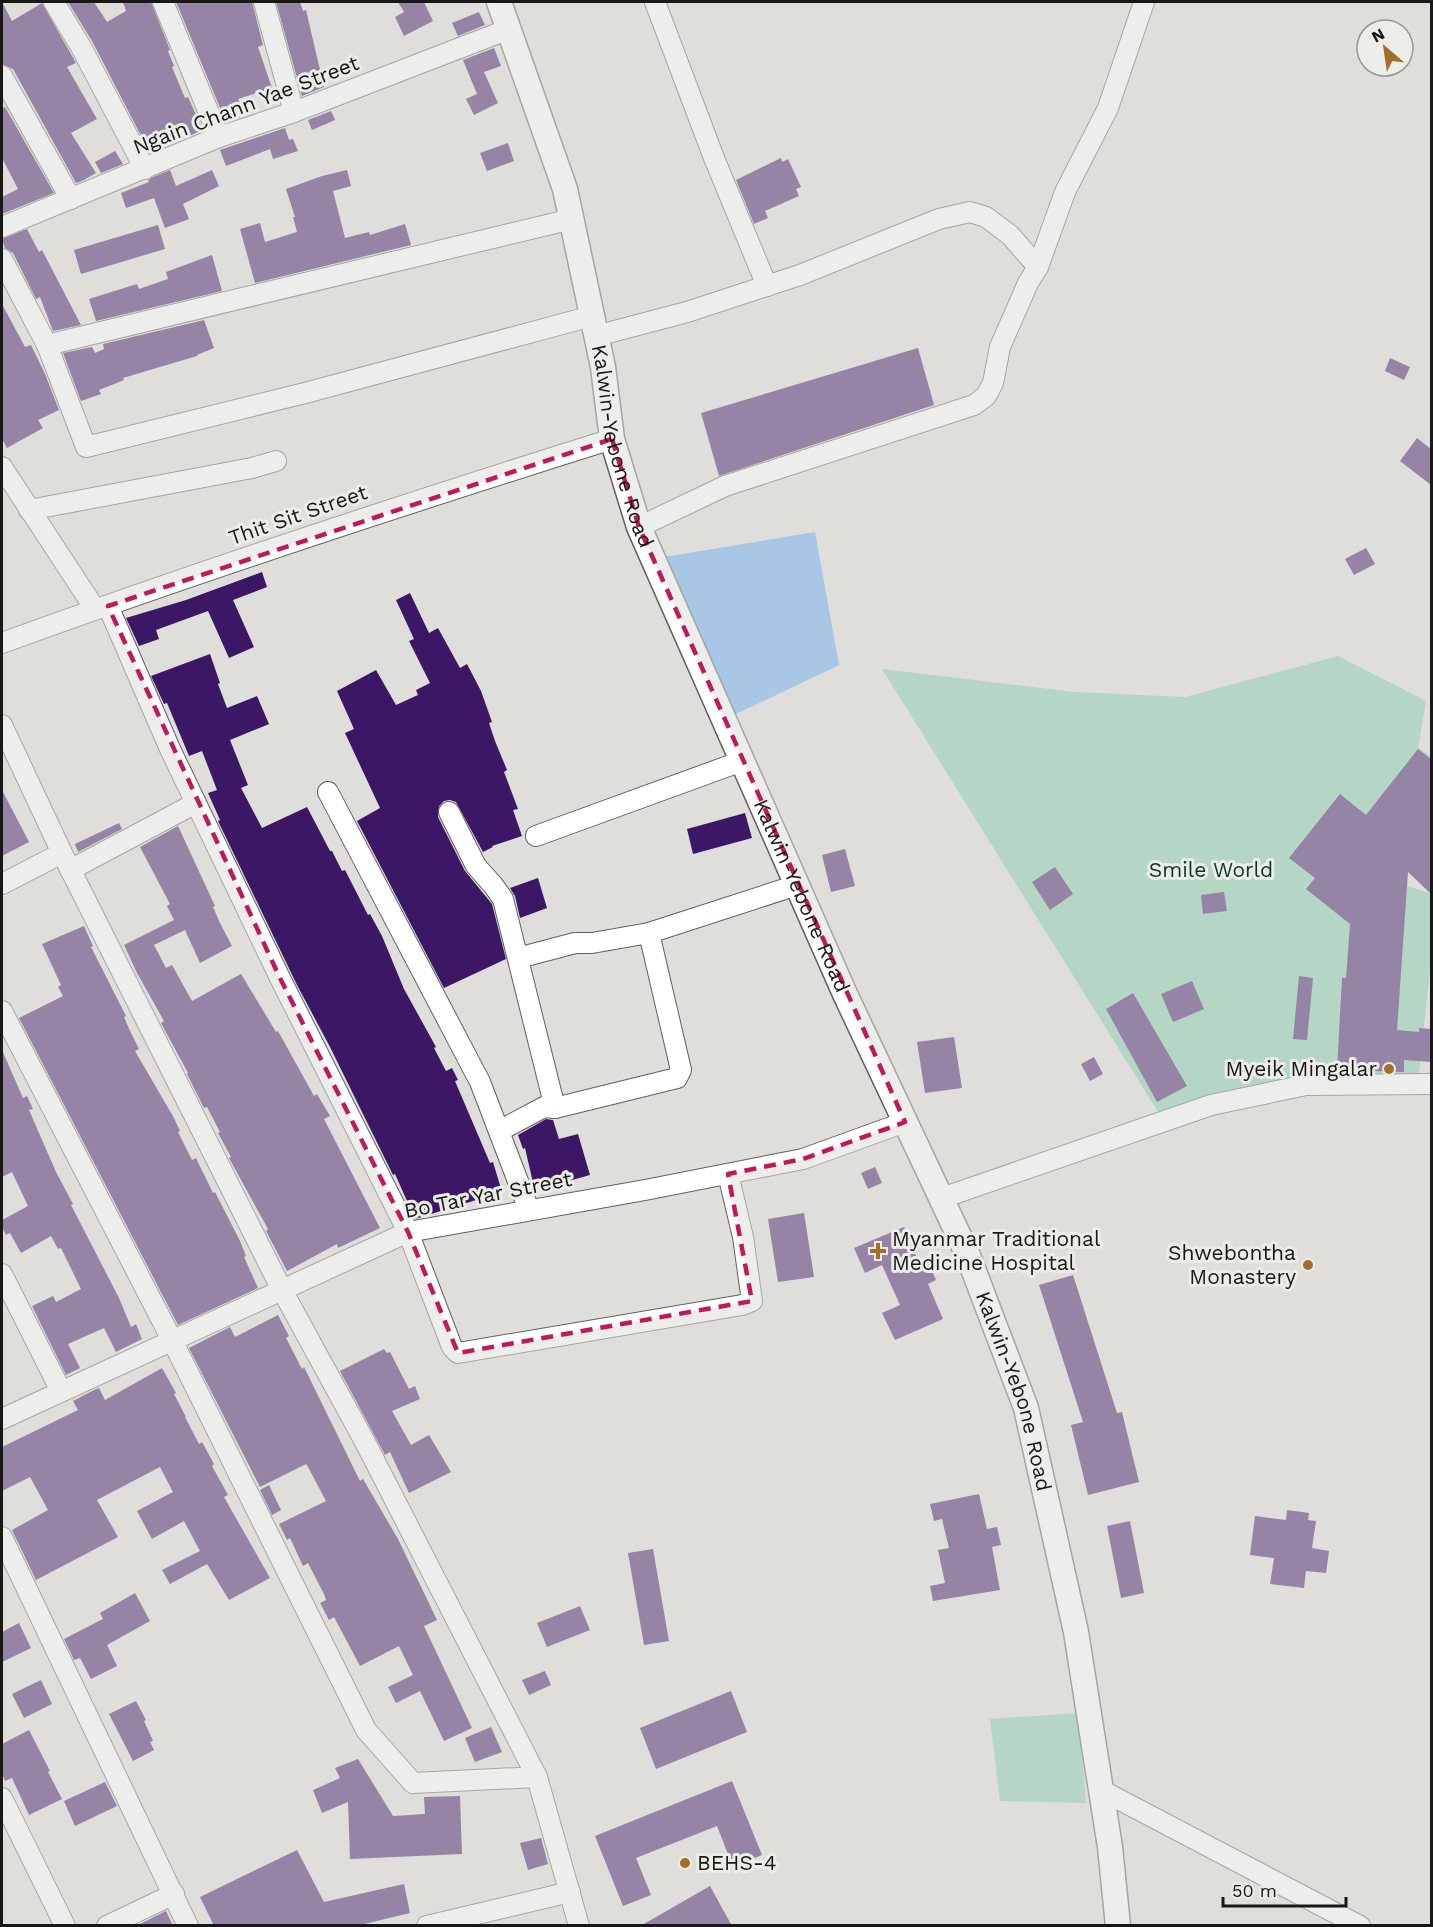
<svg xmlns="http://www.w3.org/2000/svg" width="1433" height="1927" viewBox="0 0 1433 1927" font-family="'Work Sans',sans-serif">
  <rect width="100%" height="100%" fill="#dfdedb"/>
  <!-- green -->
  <g fill="#83cca9">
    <polygon points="1338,656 1426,701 1418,748 1431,756 1431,824 1385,878 1431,894 1431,961 1418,1081 1282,1088 1160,1115 882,669 1075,692 1185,697"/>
    <polygon points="1079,1713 1086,1803 1000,1801 990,1719"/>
  </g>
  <!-- water -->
  <polygon fill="#66a9f3" points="815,532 839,665 734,715 664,557"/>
  <!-- building -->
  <g fill="#3c1765">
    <polygon points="2,2 12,21 42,3 76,63 67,67 97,119 71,133 96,173 82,181 76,183 13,69 2,64"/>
    <polygon points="68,2 94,2 107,22 126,11 123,2 151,2 170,50 168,51 174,66 172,67 185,98 188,97 203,130 150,153 92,41"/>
    <polygon points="176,2 252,2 263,45 258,47 272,88 238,99 246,115 226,122"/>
    <polygon points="276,2 300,2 303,11 306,10 324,87 302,96"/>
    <polygon points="398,2 424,2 433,21 404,36 395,17 404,12"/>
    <polygon points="479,12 485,25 458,36 452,23"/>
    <polygon points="494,48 501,66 484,72 498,103 474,115 466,99 477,94 463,60"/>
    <polygon points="5,107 54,193 2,214 2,197 18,189 2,158 2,109"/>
    <polygon points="331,111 335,120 312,130 308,120"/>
    <polygon points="285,128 289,140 293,139 298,151 273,159 270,149 226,166 220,150"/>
    <polygon points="508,143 514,161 487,171 480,153"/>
    <polygon points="115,151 123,164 101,173 95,162"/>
    <polygon points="781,158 782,162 788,159 801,187 796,189 799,196 765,211 768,218 754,224 736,180"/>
    <polygon points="170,170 176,186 212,170 219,186 183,204 189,219 165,228 154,198 126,208 121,193 149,182 148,180 153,177"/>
    <polygon points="347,170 351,186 333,191 345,238 369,232 370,235 405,224 411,245 255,283 240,229 260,223 265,242 297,232 293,217 295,217 286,189 322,176"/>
    <polygon points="158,225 165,249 81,274 74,250"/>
    <polygon points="27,229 39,252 42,250 81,325 53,331 40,297 36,299 13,253 5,248 2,239"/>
    <polygon points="212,255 222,291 96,321 89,299 137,284 139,289 168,279 166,272"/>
    <polygon points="2,304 25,347 31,345 45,374 59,410 38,420 43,428 7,448 2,439"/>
    <polygon points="204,320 214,348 197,355 197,356 123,378 124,380 99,390 101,394 81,401 63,353 92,347 95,353 104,349 103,344"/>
    <polygon points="918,348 934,405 719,476 701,413"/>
    <polygon points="1390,358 1410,367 1404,380 1385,371"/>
    <polygon points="1417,438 1431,449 1431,485 1400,461"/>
    <polygon points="1366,548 1375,564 1354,575 1345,559"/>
    <polygon points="262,572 267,587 233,600 254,647 229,658 208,611 156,630 159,639 139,646 126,618 186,600"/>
    <polygon points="410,593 429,633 438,628 460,668 467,664 481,691 492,722 489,723 495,741 507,770 504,772 518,809 513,810 522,836 492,846 493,847 483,852 456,802 450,800 444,801 439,806 438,817 465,871 492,904 506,959 444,988 357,821 380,808 345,733 354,729 337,691 376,670 396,705 418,695 416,690 430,683 409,641 414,639 396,600"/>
    <polygon points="210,654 220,683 218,684 227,708 257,696 269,724 230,740 248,785 241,788 262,828 307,807 330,851 332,851 342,871 345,870 368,915 370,914 382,936 404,989 436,1047 434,1048 446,1071 452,1068 458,1080 455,1081 490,1163 493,1162 502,1192 415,1219 395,1174 393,1175 330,1047 297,985 218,821 220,820 208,793 217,790 202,751 189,756 167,703 164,704 151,676"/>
    <polygon points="1418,749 1431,759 1431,894 1408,872 1397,1030 1419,1032 1419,1028 1431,1029 1431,1062 1404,1060 1404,1072 1337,1070 1342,978 1346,978 1350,924 1306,889 1315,878 1289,858 1340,794 1366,815"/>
    <polygon points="2,790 29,842 2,856"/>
    <polygon points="745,813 752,838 693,854 687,829"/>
    <polygon points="119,823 122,829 78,852 75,844"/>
    <polygon points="178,826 215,906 213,907 220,923 232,946 200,963 185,930 154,945 166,968 172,965 192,1001 241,974 276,1032 278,1031 314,1096 317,1094 330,1116 324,1119 380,1228 338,1248 337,1244 287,1271 266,1231 268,1229 229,1158 231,1157 218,1133 220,1132 207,1107 204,1108 187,1074 188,1073 161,1023 164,1021 137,973 124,945 174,920 167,906 170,904 140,847"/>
    <polygon points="845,849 855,886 831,892 822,855"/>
    <polygon points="1055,867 1073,894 1050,910 1032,882"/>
    <polygon points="538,878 547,908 520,918 515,896 510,888"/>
    <polygon points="1224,892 1227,911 1203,914 1201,895"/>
    <polygon points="84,926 93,946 91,947 126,1016 124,1017 130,1031 139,1049 135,1051 174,1118 180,1131 178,1132 192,1160 196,1158 213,1193 215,1192 240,1241 246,1256 244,1257 258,1288 178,1325 19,1018 63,996 58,987 61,985 42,944"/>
    <polygon points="1299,976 1313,978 1307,1040 1293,1039"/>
    <polygon points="1192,981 1204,1009 1173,1022 1161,994"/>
    <polygon points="1133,993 1187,1086 1157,1102 1106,1009"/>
    <polygon points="954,1037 962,1088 925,1093 917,1042"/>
    <polygon points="2,1050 23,1098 27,1096 33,1109 29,1110 56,1172 73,1204 71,1205 119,1298 131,1327 136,1324 142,1339 116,1352 104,1328 68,1344 80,1368 66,1375 32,1306 53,1296 56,1302 81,1289 61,1248 58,1249 51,1236 21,1253 10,1233 6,1235 2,1227 2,1220 28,1206 12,1172 2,1177"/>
    <polygon points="1094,1057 1103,1074 1090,1081 1081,1064"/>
    <polygon points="546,1119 553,1120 559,1139 578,1134 590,1175 565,1182 564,1179 534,1187 525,1148 523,1149 518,1135"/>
    <polygon points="875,1167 882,1183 868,1189 861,1173"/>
    <polygon points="804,1213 814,1277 778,1282 768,1219"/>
    <polygon points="904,1227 919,1263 927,1259 936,1280 928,1284 943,1319 895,1340 882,1313 900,1305 882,1265 865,1273 854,1248"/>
    <polygon points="1073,1275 1117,1413 1122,1412 1139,1482 1088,1495 1071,1425 1083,1422 1039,1285"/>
    <polygon points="278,1315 289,1336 286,1338 302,1369 304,1367 360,1481 363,1479 398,1539 437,1620 424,1626 472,1728 444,1741 420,1691 396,1703 388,1687 413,1675 399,1646 360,1666 334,1617 329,1620 320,1603 326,1600 324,1594 308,1563 303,1566 290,1538 287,1540 279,1524 326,1501 308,1467 306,1464 260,1487 189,1348 230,1327 235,1337"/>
    <polygon points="384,1349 387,1353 390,1352 409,1389 415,1386 420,1399 392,1411 411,1445 429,1435 451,1472 409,1493 390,1452 385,1455 340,1371"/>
    <polygon points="162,1368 176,1393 174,1394 186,1417 185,1417 199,1444 202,1442 214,1464 212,1466 228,1495 224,1497 270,1578 229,1600 207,1564 170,1584 162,1570 200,1551 184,1521 152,1539 137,1511 173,1492 160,1467 97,1500 118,1537 36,1580 12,1530 48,1510 30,1477 2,1491 2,1447 78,1410 73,1401 94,1390 99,1388 105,1400"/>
    <polygon points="269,1485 281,1510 272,1515 260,1490"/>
    <polygon points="979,1494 987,1529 997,1527 1001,1545 992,1547 1000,1590 933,1601 930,1586 945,1583 938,1550 949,1548 942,1519 934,1521 930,1504"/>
    <polygon points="1287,1510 1309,1513 1308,1520 1316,1521 1312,1548 1329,1551 1326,1573 1306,1571 1304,1588 1270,1584 1274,1558 1250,1555 1255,1516 1286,1520"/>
    <polygon points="1130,1521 1144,1593 1121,1598 1107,1526"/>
    <polygon points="653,1549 669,1641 644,1645 628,1553"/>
    <polygon points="135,1593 150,1621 107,1645 117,1666 91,1679 80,1658 74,1660 64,1639 103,1619 100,1613"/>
    <polygon points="580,1606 590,1630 547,1647 537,1623"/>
    <polygon points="19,1623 31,1648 2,1662 2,1632"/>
    <polygon points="545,1671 551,1685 529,1695 522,1680"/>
    <polygon points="41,1680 52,1704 24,1718 12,1694"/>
    <polygon points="731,1691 747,1732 656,1769 640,1728"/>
    <polygon points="136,1701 146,1720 144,1721 153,1741 150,1742 154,1750 133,1761 109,1714"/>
    <polygon points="491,1727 502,1752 475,1762 465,1738"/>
    <polygon points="29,1730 50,1771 48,1772 62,1799 29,1815 12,1778 5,1781 2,1773 2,1744"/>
    <polygon points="358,1759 393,1816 425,1814 424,1797 460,1796 462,1854 350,1859 348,1802 322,1813 313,1790 340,1778 335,1768"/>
    <polygon points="732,1781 762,1855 733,1867 717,1826 636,1858 651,1895 623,1906 595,1836"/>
    <polygon points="105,1782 117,1806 75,1826 64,1801"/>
    <polygon points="541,1838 548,1864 528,1870 520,1843"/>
    <polygon points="297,1850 324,1902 404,1884 410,1913 356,1926 214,1926 200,1897"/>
    <polygon points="710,1886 732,1926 640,1926 663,1913"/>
    <polygon points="166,1911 173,1926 136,1926"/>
  </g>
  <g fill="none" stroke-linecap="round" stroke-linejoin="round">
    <!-- minor casing -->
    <g stroke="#61605d" stroke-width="22">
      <g id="minor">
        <polyline points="54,2 81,47 145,169"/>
        <polyline points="163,2 219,137"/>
        <polyline points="264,2 294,112"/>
        <polyline points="655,2 714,158 767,286"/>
        <polyline points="2,76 71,199"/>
        <polyline points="2,227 219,137 294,112 509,29"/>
        <polyline points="2,259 47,345 86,447 305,393 592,316"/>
        <polyline points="596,336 687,312 800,275 939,219 970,212 986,217 1010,235 1038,267"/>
        <polyline points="47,345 572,219"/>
        <polyline points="2,467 95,609"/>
        <polyline points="29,510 252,468 276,461"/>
        <polyline points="639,527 725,486 974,405 986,396 993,383 1000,347 1028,283 1038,267 1065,192 1108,108 1144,2"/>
        <polyline points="108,606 170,749 279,976 408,1232 452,1347 458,1353 742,1305 752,1301 743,1237 728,1174"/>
        <path d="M2,643C203,570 408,503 612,439"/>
        <polyline points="2,725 62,853 282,1290 365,1442 537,1777 413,1783 366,1730 172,1340 2,1011"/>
        <polyline points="328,792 480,1082 529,1210"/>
        <polyline points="449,812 476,866 493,885 503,899 555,1108"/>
        <polyline points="536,836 742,761"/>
        <polyline points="70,870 196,803"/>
        <polyline points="2,884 62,853"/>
        <polyline points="518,958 575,943 592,943 649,933 797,885"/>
        <polyline points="499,1131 544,1107 555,1108 677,1078 681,1070 649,933"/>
        <polyline points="942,1198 1211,1105 1306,1085 1432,1084"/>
        <polyline points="2,1274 61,1391"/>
        <polyline points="2,1419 408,1232 645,1190 803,1159 905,1122"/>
        <polyline points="2,1537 188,1926"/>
        <polyline points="537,1777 579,1926"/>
        <polyline points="1101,1790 1360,1926"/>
        <polyline points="2,1798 65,1926"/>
        <polyline points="107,1926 174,1894"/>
        <polyline points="427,1926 570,1892"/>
      </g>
    </g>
    <!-- tertiary casing -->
    <g stroke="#61605d" stroke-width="27">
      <g id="tertiary">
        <path id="s1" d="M499,2L565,189L603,367L612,439L639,527L845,994L967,1253L1026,1408L1076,1632L1110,1847L1118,1926"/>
      </g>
    </g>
    <!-- minor -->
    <use href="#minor" stroke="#fff" stroke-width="20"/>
    <!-- tertiary -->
    <use href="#tertiary" stroke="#fff" stroke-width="24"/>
  </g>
  <!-- marked area -->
  <path d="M0 0H1433V1927H0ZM612,439L639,527L905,1122L803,1159L728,1174L752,1301L458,1353L408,1232L279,976L108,606Z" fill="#dfdedb" fill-opacity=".55" fill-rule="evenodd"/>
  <path fill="none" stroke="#c2185b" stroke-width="4.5" stroke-dasharray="12 8" stroke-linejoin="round" d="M612,439L639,527L905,1122L803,1159L728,1174L752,1301L458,1353L408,1232L279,976L108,606Z"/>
  <!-- markers -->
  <g fill="#a36f28" stroke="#ecece8" stroke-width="2">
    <circle cx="1389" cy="1069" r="6"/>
    <path d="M875 1242h6v6h6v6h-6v6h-6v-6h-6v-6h6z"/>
    <circle cx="1308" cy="1265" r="6"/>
    <circle cx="685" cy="1863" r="6"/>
  </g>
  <g text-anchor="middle" stroke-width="6" stroke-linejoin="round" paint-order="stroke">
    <!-- street labels -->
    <g font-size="21" fill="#181816" stroke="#ecece8">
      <text transform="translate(246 105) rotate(-21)" y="7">Ngain Chann Yae Street</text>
      <text dy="7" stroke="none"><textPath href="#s1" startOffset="462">Kalwin-Yebone Road</textPath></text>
      <text transform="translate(298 515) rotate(-19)" y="7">Thit Sit Street</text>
      <text dy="7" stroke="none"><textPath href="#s1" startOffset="948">Kalwin-Yebone Road</textPath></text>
      <text transform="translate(488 1195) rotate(-11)" y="7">Bo Tar Yar Street</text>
      <text dy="7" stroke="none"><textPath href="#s1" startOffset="1488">Kalwin-Yebone Road</textPath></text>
    </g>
    <!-- park labels -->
    <g font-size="21" fill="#043825" stroke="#ecece8">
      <text x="1211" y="877">Smile World</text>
    </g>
    <!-- poi labels -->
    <g font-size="21" fill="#181816" stroke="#ecece8" text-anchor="end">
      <text x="1377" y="1076">Myeik Mingalar</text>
      <text x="892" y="1246" text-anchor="start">Myanmar Traditional<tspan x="892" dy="24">Medicine Hospital</tspan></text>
      <text x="1296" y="1260">Shwebontha<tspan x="1296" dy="24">Monastery</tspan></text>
      <text x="697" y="1870" text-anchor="start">BEHS-4</text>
    </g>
  </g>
  <!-- border -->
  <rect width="1433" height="1927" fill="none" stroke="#181816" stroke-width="6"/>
  <!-- north arrow -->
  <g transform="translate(1385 48) rotate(331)"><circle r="28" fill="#ecece8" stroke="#979794" stroke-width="1.5"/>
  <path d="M0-4.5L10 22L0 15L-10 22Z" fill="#a36f28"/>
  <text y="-9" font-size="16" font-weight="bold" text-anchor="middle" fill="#181816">N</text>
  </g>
  <!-- scale -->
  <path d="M1223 1897v9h123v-9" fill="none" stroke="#181816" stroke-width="3"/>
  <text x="1232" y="1897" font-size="18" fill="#181816" stroke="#ecece8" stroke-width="4.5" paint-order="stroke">50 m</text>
</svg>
